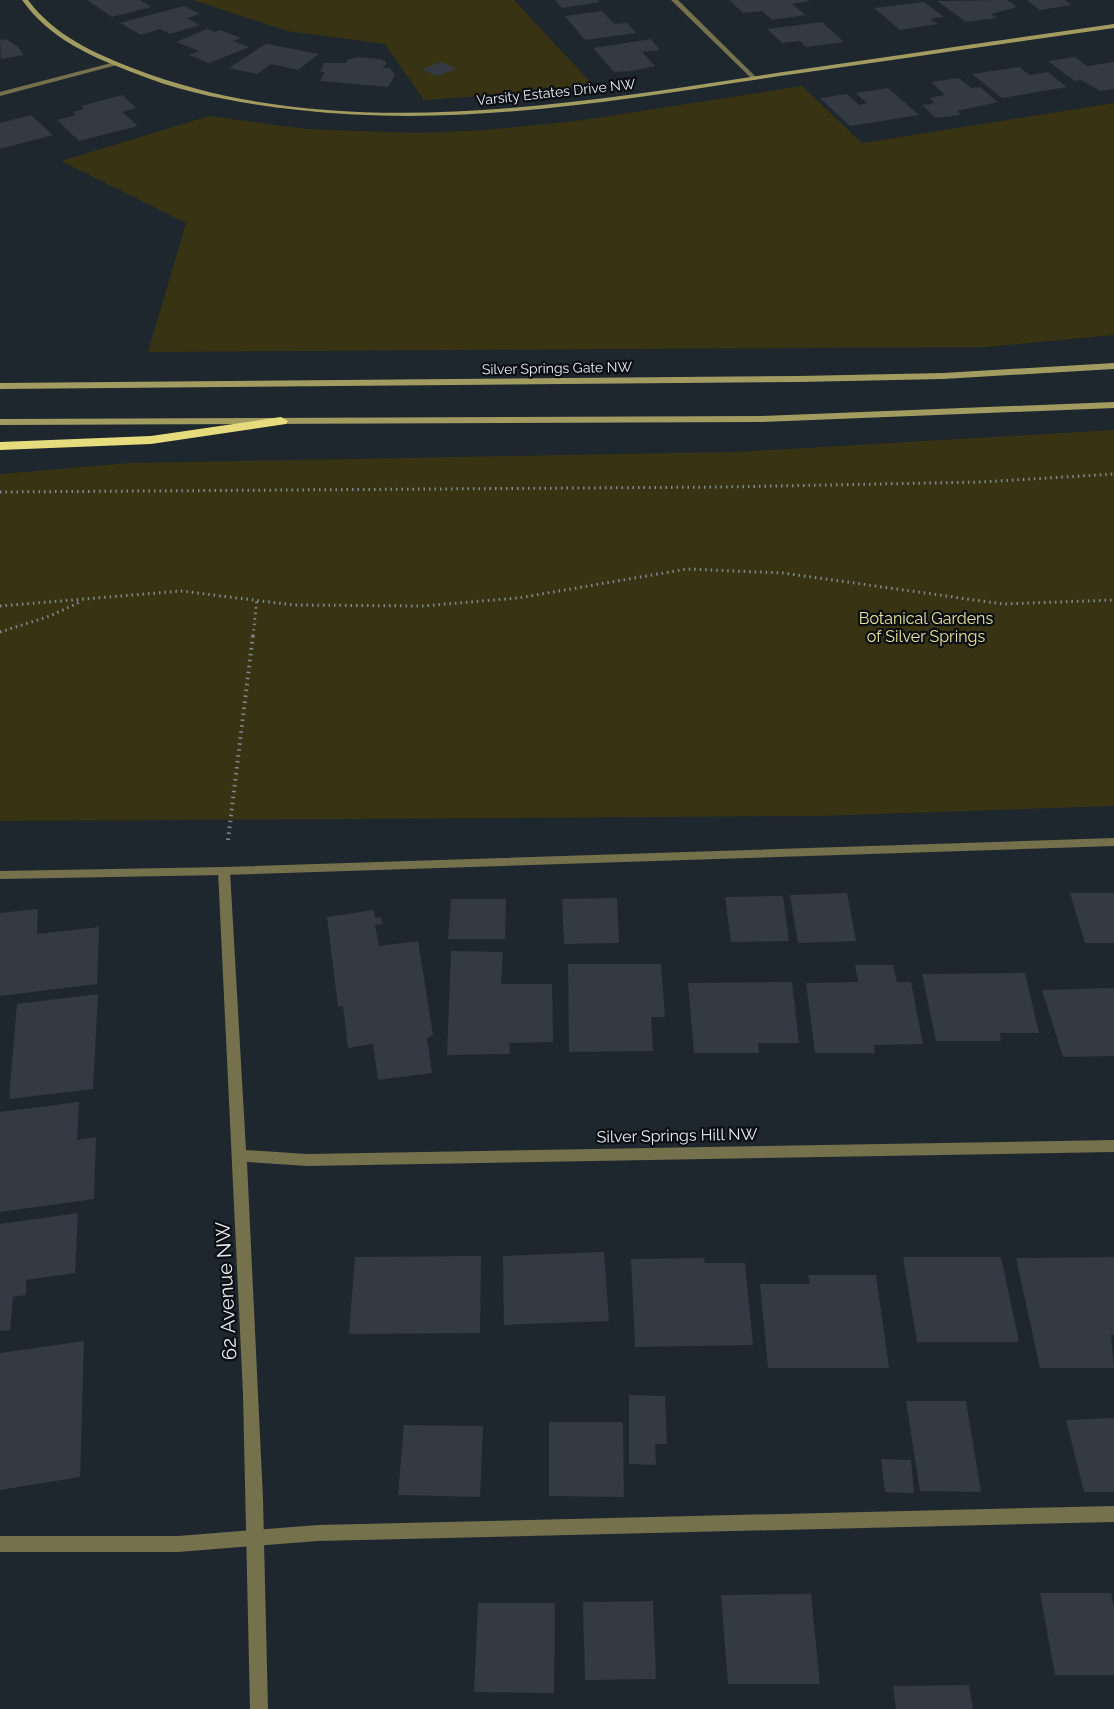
<svg xmlns="http://www.w3.org/2000/svg" width="1114" height="1709" viewBox="0 0 1114 1709" font-family="Raleway,sans-serif">
  <rect width="100%" height="100%" fill="#1e262e"/>
  <!-- green -->
  <g fill="#373313">
    <polygon points="193,0 514,0 596,88 424,100 385,44 287,31"/>
    <polygon points="802,86 862,143 1114,103 1114,335 987,347 148,352 186,223 61,161 209,116 306,129 416,133 486,130 576,121"/>
    <polygon points="1114,430 1114,806 819,816 0,821 0,474 129,463 734,452"/>
  </g>
  <!-- building -->
  <g fill="#333a43">
    <polygon points="87,0 140,0 151,7 112,17"/>
    <polygon points="555,0 598,0 600,2 562,8"/>
    <polygon points="729,0 809,0 809,1 792,4 806,15 772,20 762,11 743,13"/>
    <polygon points="1007,0 1017,7 991,14 997,18 966,22 937,1"/>
    <polygon points="1027,0 1064,0 1072,5 1040,10"/>
    <polygon points="924,2 944,17 930,19 938,24 900,30 874,8"/>
    <polygon points="184,6 200,14 187,18 200,25 170,34 160,29 141,35 120,23"/>
    <polygon points="602,11 614,24 627,23 636,33 585,40 565,16"/>
    <polygon points="822,22 844,42 806,47 800,41 782,43 767,29"/>
    <polygon points="207,29 214,32 220,30 241,38 233,41 250,47 209,63 189,55 199,51 176,42"/>
    <polygon points="6,39 18,47 24,55 1,59 0,40"/>
    <polygon points="651,39 660,50 642,52 655,66 632,71 614,72 593,48"/>
    <polygon points="265,44 267,44 319,54 298,70 271,64 257,74 229,68"/>
    <polygon points="358,57 379,59 387,62 383,68 390,68 395,75 388,87 320,81 325,72 320,72 324,63 346,63 347,60"/>
    <polygon points="1075,57 1087,66 1114,62 1114,89 1100,91 1081,80 1075,81 1048,61"/>
    <polygon points="442,62 457,69 436,76 422,69"/>
    <polygon points="1019,67 1030,75 1048,72 1067,87 1002,98 972,74"/>
    <polygon points="959,78 971,88 980,87 998,102 957,111 961,115 936,118 922,105 935,103 929,98 945,95 931,82"/>
    <polygon points="888,88 919,115 850,126 820,98 847,94 859,105 867,103 855,93"/>
    <polygon points="122,95 136,108 122,112 138,126 79,141 57,120 76,115 73,112 84,109 81,106"/>
    <polygon points="31,115 53,135 0,149 0,123"/>
    <polygon points="847,893 856,941 798,943 790,895"/>
    <polygon points="1070,893 1114,893 1114,943 1085,943"/>
    <polygon points="783,896 789,941 731,942 725,897"/>
    <polygon points="617,898 619,943 564,944 562,899"/>
    <polygon points="451,899 506,899 505,939 448,939"/>
    <polygon points="38,909 37,934 99,927 97,984 0,996 0,913"/>
    <polygon points="374,910 375,918 381,917 382,924 375,925 379,946 418,941 433,1035 427,1038 432,1073 378,1080 373,1044 348,1048 343,1006 338,1007 327,917"/>
    <polygon points="451,951 503,952 501,984 552,984 553,1042 509,1043 510,1054 447,1055"/>
    <polygon points="568,964 661,964 665,1017 651,1017 653,1051 569,1052"/>
    <polygon points="855,965 893,965 897,982 911,982 923,1044 874,1045 875,1053 815,1053 806,983 858,982"/>
    <polygon points="1025,973 1039,1033 1000,1033 1001,1041 936,1041 922,974"/>
    <polygon points="792,982 799,1043 758,1043 759,1053 694,1053 688,983"/>
    <polygon points="1114,988 1114,1056 1063,1057 1042,990"/>
    <polygon points="98,994 93,1089 9,1099 17,1004"/>
    <polygon points="79,1102 77,1140 96,1137 94,1199 0,1212 0,1112"/>
    <polygon points="78,1213 75,1273 26,1280 26,1295 13,1297 10,1330 0,1331 0,1224"/>
    <polygon points="604,1252 609,1321 504,1325 503,1256"/>
    <polygon points="481,1256 480,1333 349,1334 355,1257"/>
    <polygon points="903,1257 1001,1257 1019,1342 917,1342"/>
    <polygon points="1114,1257 1114,1335 1111,1335 1114,1368 1040,1368 1016,1258"/>
    <polygon points="704,1258 705,1263 745,1263 753,1345 635,1347 631,1259"/>
    <polygon points="808,1275 876,1275 889,1368 768,1368 760,1284 810,1284"/>
    <polygon points="84,1341 80,1477 0,1490 0,1353"/>
    <polygon points="629,1395 665,1396 667,1444 655,1444 656,1465 629,1464"/>
    <polygon points="906,1401 966,1401 981,1492 920,1491"/>
    <polygon points="1114,1418 1114,1492 1084,1492 1066,1420"/>
    <polygon points="549,1422 623,1422 624,1497 549,1496"/>
    <polygon points="404,1425 483,1426 480,1497 398,1495"/>
    <polygon points="881,1459 911,1460 914,1493 885,1492"/>
    <polygon points="1040,1593 1111,1593 1114,1608 1114,1675 1055,1675"/>
    <polygon points="811,1594 820,1684 728,1684 721,1595"/>
    <polygon points="653,1601 656,1679 585,1680 583,1602"/>
    <polygon points="478,1603 555,1603 554,1693 474,1692"/>
    <polygon points="969,1685 973,1709 896,1709 893,1686"/>
  </g>
  <g fill="none" stroke-linecap="round" stroke-linejoin="round">
    <!-- path-far1 -->
    <g stroke="#82888f" stroke-width="3" stroke-dasharray="1.5 4" stroke-linecap="butt">
      <polyline points="0,492 724,487 982,482 1114,474"/>
      <polyline points="0,606 181,591 294,605 422,606 518,598 687,569 783,573 1003,604 1114,600"/>
      <polyline points="0,632 50,616 80,602"/>
      <polyline points="253,636 257,599"/>
    </g>
    <!-- path -->
    <polyline stroke="#82888f" stroke-width="4" stroke-dasharray="1.5 4.5" stroke-linecap="butt" points="228,840 253,635"/>
    <!-- lane -->
    <g fill="#75714d" fill-rule="evenodd">
      <polygon points="1114,838 1114,846 224,875 0,879 0,871 224,867"/>
      <polygon points="1114,1506 1114,1522 318,1541 178,1552 0,1552 0,1536 178,1536 318,1525"/>
    </g>
    <!-- street -->
    <g fill="#75714d" fill-rule="evenodd">
      <polygon points="671,0 678,0 756,77 756,79 752,79"/>
      <polygon points="115,62 118,64 117,65 0,96 0,92"/>
      <polygon points="224,867 230,871 246,1150 307,1154 1114,1140 1114,1152 307,1166 247,1162 263,1499 268,1709 250,1709 243,1394 218,871"/>
    </g>
    <!-- secondary -->
    <g fill="#a29c61" fill-rule="evenodd">
      <path d="M22,0H28C55,36 94,53 135,69C343,149 584,101 797,70C902,55 1008,39 1114,24V28C1007,43 901,59 794,74C629,98 467,129 299,110C243,104 186,94 134,73C90,56 50,39 22,0Z"/>
      <polygon points="1114,363 1114,369 943,379 799,382 0,389 0,383 799,376 943,373"/>
      <polygon points="1114,402 1114,408 761,422 0,425 0,419 761,416"/>
    </g>
    <!-- highway -->
    <polygon fill="#e6dc7e" fill-rule="evenodd" points="281,417 288,421 286,424 151,444 0,450 0,442 151,436"/>
  </g>
  <g text-anchor="middle" stroke-width="4.5" stroke-linejoin="round" paint-order="stroke">
    <!-- far-street labels -->
    <g font-size="14" fill="#e9eef3" stroke="#0b0e12">
      <text transform="translate(556 92) rotate(-6)" y="5">Varsity Estates Drive NW</text>
      <text transform="translate(557 368) rotate(-1)" y="5">Silver Springs Gate NW</text>
    </g>
    <!-- park labels -->
    <g font-size="16" fill="#eae4a0" stroke="#0b0e12">
      <text x="926" y="624">Botanical Gardens<tspan x="926" dy="18">of Silver Springs</tspan></text>
    </g>
    <!-- street labels -->
    <g font-size="16" fill="#e9eef3" stroke="#0b0e12">
      <text transform="translate(677 1135) rotate(-1)" y="6">Silver Springs Hill NW</text>
    </g>
    <!-- near-street labels -->
    <g font-size="20" fill="#e9eef3" stroke="#0b0e12">
      <text transform="translate(226 1291) rotate(-93)" y="7">62 Avenue NW</text>
    </g>
  </g>
</svg>
